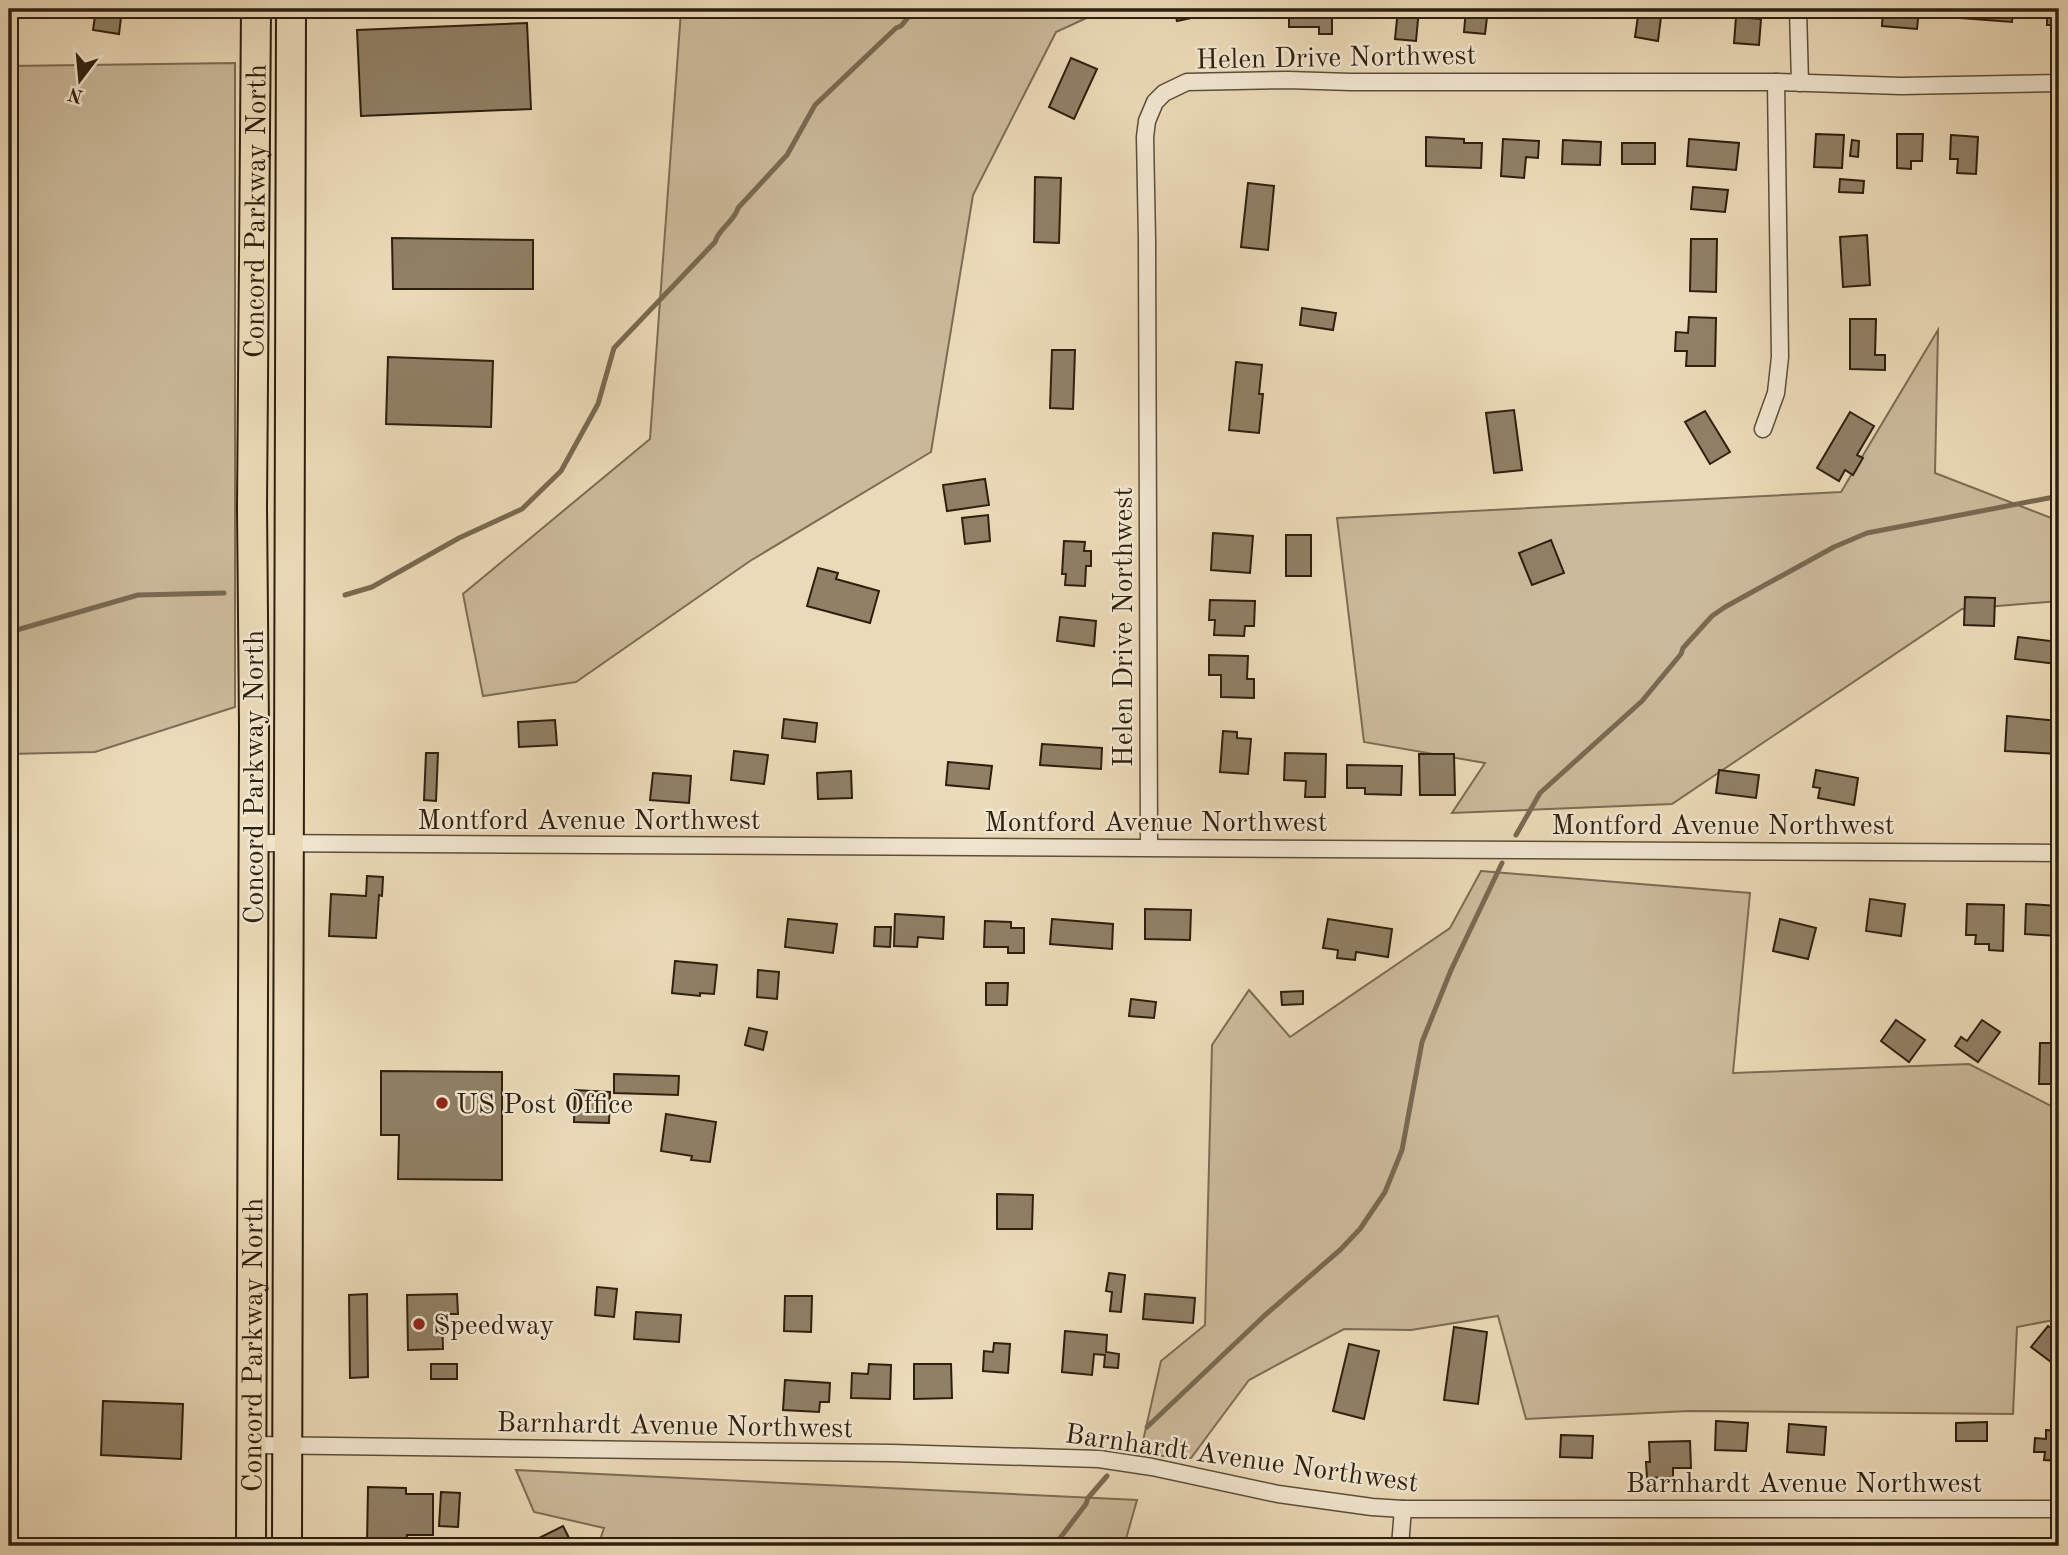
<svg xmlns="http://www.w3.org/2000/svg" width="2068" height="1555" viewBox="0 0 2068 1555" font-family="'Old Standard TT',serif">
  <rect width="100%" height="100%" fill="#ebdab8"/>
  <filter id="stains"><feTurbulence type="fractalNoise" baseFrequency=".00286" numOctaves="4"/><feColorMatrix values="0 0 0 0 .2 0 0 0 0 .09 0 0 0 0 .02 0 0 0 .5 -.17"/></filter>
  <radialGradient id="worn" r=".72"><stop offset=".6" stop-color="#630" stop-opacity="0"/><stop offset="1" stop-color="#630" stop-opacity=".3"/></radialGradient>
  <!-- green -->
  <g fill="#cbba9b" stroke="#7c6c54" stroke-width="2">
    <polygon points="634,9 1106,9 1056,32 973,195 931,452 750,561 576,682 483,696 463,594 650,439 681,11"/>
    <polygon points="235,63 235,707 95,752 9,754 9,66"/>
    <polygon points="1938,330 1935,473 2059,521 2059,601 1962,609 1672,804 1452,813 1485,763 1364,742 1337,518 1841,492"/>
    <polygon points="1481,871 1750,893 1733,1073 1969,1064 2059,1110 2059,1319 2017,1327 2013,1414 1689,1411 1526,1419 1498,1316 1411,1330 1344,1329 1249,1380 1191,1458 1140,1454 1161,1361 1205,1325 1212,1045 1249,990 1290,1037 1450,928"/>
    <polygon points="516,1470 1137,1500 1124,1546 784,1543 784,1546 598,1546 604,1528 534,1512"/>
  </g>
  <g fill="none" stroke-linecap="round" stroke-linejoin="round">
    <!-- stream -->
    <g stroke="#786951" stroke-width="5">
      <path d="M345,595L372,587L459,538L522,509L561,471L598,404L614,348L715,242C719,228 734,222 738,208L787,155L815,105L896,28L901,26L915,9"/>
      <polyline points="9,636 20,629 138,595 224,593"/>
      <polyline points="1516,835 1540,793 1642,701 1681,654 1683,648 1712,616 1725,607 1834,547 1867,533 2059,496"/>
      <polyline points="1147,1427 1264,1316 1340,1250 1360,1229 1385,1192 1402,1150 1422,1042 1451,970 1502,863"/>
      <polyline points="1054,1546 1086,1504 1088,1498 1107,1476"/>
    </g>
  </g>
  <!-- building -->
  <g fill="#908066" stroke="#2d1f0e" stroke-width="2">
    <polygon points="96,9 122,9 119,34 93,30"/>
    <polygon points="1174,9 1229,9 1229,10 1177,21"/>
    <polygon points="1289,9 1332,9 1332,34 1319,34 1319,27 1289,27"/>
    <polygon points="1398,9 1419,9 1416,41 1395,39"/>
    <polygon points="1466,9 1488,9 1485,34 1464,32"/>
    <rect x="1566" y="9" width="20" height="7"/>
    <polygon points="1639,9 1662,9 1658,41 1635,37"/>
    <polygon points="1883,9 1919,9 1917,29 1882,26"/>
    <polygon points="1962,9 2013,9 2012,22 1961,18"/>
    <rect x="2047" y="9" width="12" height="16"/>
    <polygon points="1736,17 1761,19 1759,45 1734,43"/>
    <polygon points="527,23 531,109 361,116 357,30"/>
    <polygon points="1071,58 1097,69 1074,119 1049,107"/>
    <polygon points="1816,134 1844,135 1842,168 1814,167"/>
    <polygon points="1897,134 1923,134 1922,161 1911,161 1911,169 1897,168"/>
    <polygon points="1951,135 1978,137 1976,174 1957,173 1958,159 1950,159"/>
    <polygon points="1426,137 1464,139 1464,143 1482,143 1481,168 1426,166"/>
    <polygon points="2056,137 2059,138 2059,155 2054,154"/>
    <polygon points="1503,139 1539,141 1538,158 1526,157 1524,178 1501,176"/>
    <polygon points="1689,139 1739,143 1736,170 1687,166"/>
    <polygon points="1563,140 1601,142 1600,165 1562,164"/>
    <polygon points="1852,140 1859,141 1858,157 1850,156"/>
    <rect x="1622" y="143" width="33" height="21"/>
    <polygon points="1035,177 1061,178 1059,243 1034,242"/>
    <polygon points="1840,179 1864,181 1863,193 1839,192"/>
    <polygon points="1248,183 1274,186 1268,250 1241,247"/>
    <polygon points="1693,187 1728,190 1725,212 1691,209"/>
    <polygon points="1867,235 1870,285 1843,287 1840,237"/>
    <polygon points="392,238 533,240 533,289 393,289"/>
    <polygon points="1691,239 1717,239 1716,292 1690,291"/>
    <polygon points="1302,308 1336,313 1333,330 1300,325"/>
    <polygon points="1689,317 1716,318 1715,366 1686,366 1687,351 1675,351 1676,332 1688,333"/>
    <polygon points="1850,319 1876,319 1875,355 1885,355 1885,370 1850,369"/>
    <polygon points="1052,350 1075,350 1073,409 1050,408"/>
    <polygon points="388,357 493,361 491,427 386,424"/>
    <polygon points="1236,362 1262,365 1259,394 1263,394 1259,433 1229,430"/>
    <polygon points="1514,410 1522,470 1494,473 1486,413"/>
    <polygon points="1705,411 1730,452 1710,464 1685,422"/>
    <polygon points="1850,412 1874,426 1857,455 1863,458 1853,475 1845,470 1839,481 1817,468"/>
    <polygon points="985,479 989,505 947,511 943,485"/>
    <polygon points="988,515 990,541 965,544 962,518"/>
    <polygon points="1213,533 1253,536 1250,573 1211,570"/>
    <rect x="1286" y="535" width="25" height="41"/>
    <polygon points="1551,540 1564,573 1532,585 1519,553"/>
    <polygon points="1064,541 1085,542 1084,551 1091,551 1091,566 1086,566 1085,586 1065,585 1066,574 1062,574"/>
    <polygon points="818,568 838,573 836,579 879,591 870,623 807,606"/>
    <polygon points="1965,597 1995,598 1994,626 1964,625"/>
    <polygon points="1210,600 1255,601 1254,626 1245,626 1244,636 1214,635 1215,620 1209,620"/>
    <polygon points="1060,617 1096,621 1094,646 1057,641"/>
    <polygon points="2018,637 2059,642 2056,664 2015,659"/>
    <polygon points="1209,655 1248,656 1247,679 1254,679 1254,698 1221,697 1221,675 1209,675"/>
    <polygon points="2007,716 2059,721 2059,754 2005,751"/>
    <polygon points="784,719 817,723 815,742 782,738"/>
    <polygon points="555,720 557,745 519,747 518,722"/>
    <polygon points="1223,731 1237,732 1237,738 1251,739 1248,774 1220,772"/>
    <polygon points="1042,744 1102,748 1101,769 1040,765"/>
    <polygon points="734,751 768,755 764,784 731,780"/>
    <polygon points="426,753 438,753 436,801 424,800"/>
    <polygon points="1285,753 1326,754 1325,797 1305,797 1306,781 1284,780"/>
    <polygon points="1419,754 1454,754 1455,795 1420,795"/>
    <polygon points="948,762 992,766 989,789 946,785"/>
    <polygon points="1347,765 1402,766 1401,795 1365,794 1365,788 1347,788"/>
    <polygon points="1719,770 1759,775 1756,798 1716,793"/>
    <polygon points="1816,770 1858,778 1854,805 1818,798 1820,788 1813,787"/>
    <polygon points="851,771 852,798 818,799 817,773"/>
    <polygon points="653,773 691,776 689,803 650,800"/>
    <polygon points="367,876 383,877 382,896 379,895 376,938 329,936 331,894 366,896"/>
    <polygon points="1870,899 1905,904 1901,936 1866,931"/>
    <polygon points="1967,904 2004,905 2003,951 1989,950 1989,944 1975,944 1976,935 1966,935"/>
    <polygon points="2026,904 2059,906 2059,936 2025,934"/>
    <polygon points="1145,909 1191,910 1190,940 1145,939"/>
    <polygon points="895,914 944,917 943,939 918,937 917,947 894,946"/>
    <polygon points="788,919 837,924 833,953 785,947"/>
    <polygon points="1052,919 1113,924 1112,949 1050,944"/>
    <polygon points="1328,919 1392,929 1388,957 1356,952 1355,960 1337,958 1338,950 1323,948"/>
    <polygon points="1780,919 1816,928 1808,959 1773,951"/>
    <polygon points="985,921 1011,922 1011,928 1024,928 1024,953 1008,953 1008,947 984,947"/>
    <polygon points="875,927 891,927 890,947 874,946"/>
    <polygon points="675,961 717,965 714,994 700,993 700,996 672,993"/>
    <polygon points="758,970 779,972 777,999 757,997"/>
    <polygon points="986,983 1008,983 1007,1005 986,1005"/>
    <polygon points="1303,991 1303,1004 1282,1005 1281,992"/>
    <polygon points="1131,999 1156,1002 1154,1018 1129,1016"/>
    <polygon points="1896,1020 1925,1040 1909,1062 1881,1041"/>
    <polygon points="1982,1020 2000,1032 1978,1062 1955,1046 1961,1037 1967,1041"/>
    <polygon points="749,1028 767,1032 763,1050 745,1045"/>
    <polygon points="2040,1043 2059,1043 2059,1084 2039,1084"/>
    <polygon points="381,1071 502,1072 502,1180 398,1179 399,1135 381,1135"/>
    <polygon points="614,1074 679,1076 678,1095 614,1093"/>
    <polygon points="575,1090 610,1092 609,1123 574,1122"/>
    <polygon points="666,1114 716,1122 710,1162 691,1160 692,1156 661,1151"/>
    <polygon points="997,1194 1033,1195 1032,1229 997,1229"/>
    <polygon points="1109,1273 1125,1275 1121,1312 1110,1311 1112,1292 1106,1291"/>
    <polygon points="597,1287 617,1289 614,1317 595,1315"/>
    <polygon points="367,1294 368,1377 350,1378 349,1295"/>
    <polygon points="457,1294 458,1314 442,1314 443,1349 408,1350 407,1295"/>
    <polygon points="1145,1294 1195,1298 1193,1323 1143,1319"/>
    <polygon points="785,1296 812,1296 811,1332 784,1331"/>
    <polygon points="636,1312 681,1315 679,1342 634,1339"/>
    <polygon points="2048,1326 2059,1334 2059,1368 2031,1347"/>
    <polygon points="1454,1327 1487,1332 1478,1404 1444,1400"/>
    <polygon points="1065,1331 1107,1335 1106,1352 1119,1354 1118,1368 1104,1367 1105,1355 1094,1354 1092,1375 1062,1372"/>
    <polygon points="994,1343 1010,1344 1008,1373 983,1371 984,1351 993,1352"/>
    <polygon points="1349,1344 1379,1351 1364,1419 1333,1411"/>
    <rect x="431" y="1364" width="26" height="15"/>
    <polygon points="869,1364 891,1365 890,1399 851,1398 852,1373 868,1374"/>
    <polygon points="914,1364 951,1364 952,1398 914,1399"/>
    <polygon points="785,1380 830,1383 829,1402 820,1402 819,1412 783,1410"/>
    <polygon points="103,1401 183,1404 181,1459 101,1455"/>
    <polygon points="1716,1421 1748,1423 1746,1451 1715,1450"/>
    <polygon points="1987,1422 1987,1441 1956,1441 1956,1423"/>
    <polygon points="1789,1424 1826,1427 1824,1455 1787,1452"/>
    <polygon points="2046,1430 2059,1431 2059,1461 2044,1460 2045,1452 2034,1452 2035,1438 2046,1439"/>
    <polygon points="1561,1435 1593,1436 1592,1458 1560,1457"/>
    <polygon points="1690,1441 1691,1468 1673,1468 1673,1477 1647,1478 1646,1462 1650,1462 1649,1442"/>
    <polygon points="368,1487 406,1488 406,1494 433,1494 433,1535 407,1535 406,1546 367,1545"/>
    <polygon points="441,1492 460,1493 458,1527 439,1526"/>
    <polygon points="563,1526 573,1546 523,1546"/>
    <polygon points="1151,1539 1174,1544 1174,1546 1149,1546"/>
  </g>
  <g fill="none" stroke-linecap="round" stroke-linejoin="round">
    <!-- street casing -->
    <g stroke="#5c4e38" stroke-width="19">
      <g id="street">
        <polyline points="1798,9 1800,83"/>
        <polyline points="1763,429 1776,393 1780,357 1776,82"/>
        <polyline points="253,843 2059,853"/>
        <polyline points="1149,847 1147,240 1145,137 1147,121 1155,102 1164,93 1187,82 1288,80 1351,82 1776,82 1901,86 2059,83"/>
        <polyline points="250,1445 892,1453 1099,1459 1152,1467 1278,1494 1372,1507 1403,1509 2059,1509"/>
        <polyline points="1400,1546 1403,1509"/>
      </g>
    </g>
    <!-- highway casing -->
    <g stroke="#2d1f0e" stroke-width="32">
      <g id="highway">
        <path id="s1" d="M251,1546L254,726L252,507L256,9"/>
        <polyline points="287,1546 291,9"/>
      </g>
    </g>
    <!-- street -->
    <use href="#street" stroke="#f2e7d1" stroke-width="16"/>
    <!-- highway -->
    <use href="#highway" stroke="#ebdab8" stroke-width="28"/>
  </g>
  <!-- markers -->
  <g fill="#8f2418" stroke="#f2e7d1" stroke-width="2.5">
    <circle cx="442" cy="1103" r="7"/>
    <circle cx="419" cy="1324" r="7"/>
  </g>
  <g text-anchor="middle" stroke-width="5" stroke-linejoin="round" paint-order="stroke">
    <!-- street labels -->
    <g font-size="28" fill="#2d1f0e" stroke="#f2e7d1">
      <text transform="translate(1336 56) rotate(-1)" y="10">Helen Drive Northwest</text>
      <text dy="10" stroke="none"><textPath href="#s1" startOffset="1335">Concord Parkway North</textPath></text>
      <text transform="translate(1122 627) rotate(-90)" y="10">Helen Drive Northwest</text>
      <text transform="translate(253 777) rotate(-90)" y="10">Concord Parkway North</text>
      <text x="589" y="829">Montford Avenue Northwest</text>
      <text x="1156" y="831">Montford Avenue Northwest</text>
      <text x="1723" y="834">Montford Avenue Northwest</text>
      <text dy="10" stroke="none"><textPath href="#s1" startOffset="201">Concord Parkway North</textPath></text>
      <text transform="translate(675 1424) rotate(1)" y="10">Barnhardt Avenue Northwest</text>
      <text transform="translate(1242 1457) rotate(8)" y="10">Barnhardt Avenue Northwest</text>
      <text x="1804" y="1492">Barnhardt Avenue Northwest</text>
    </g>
    <!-- poi labels -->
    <g font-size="28" fill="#2d1f0e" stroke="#f2e7d1" text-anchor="start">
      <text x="456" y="1113">US Post Office</text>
      <text x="433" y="1334">Speedway</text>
    </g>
  </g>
  <!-- margin -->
  <rect width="2068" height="1555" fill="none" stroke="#ebdab8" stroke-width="35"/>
  <rect x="10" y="10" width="2047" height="1534" fill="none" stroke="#2d1f0e" stroke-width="3.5"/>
  <rect x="18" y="18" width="2033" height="1520" fill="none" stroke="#2d1f0e" stroke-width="2"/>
  <!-- north arrow -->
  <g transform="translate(80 80) rotate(196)" stroke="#f2e7d1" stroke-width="5" paint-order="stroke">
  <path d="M0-5L12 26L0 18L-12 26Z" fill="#2d1f0e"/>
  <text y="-10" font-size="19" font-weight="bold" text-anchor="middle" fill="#2d1f0e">N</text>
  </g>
  <rect width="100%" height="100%" filter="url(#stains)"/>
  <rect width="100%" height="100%" fill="url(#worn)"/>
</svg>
